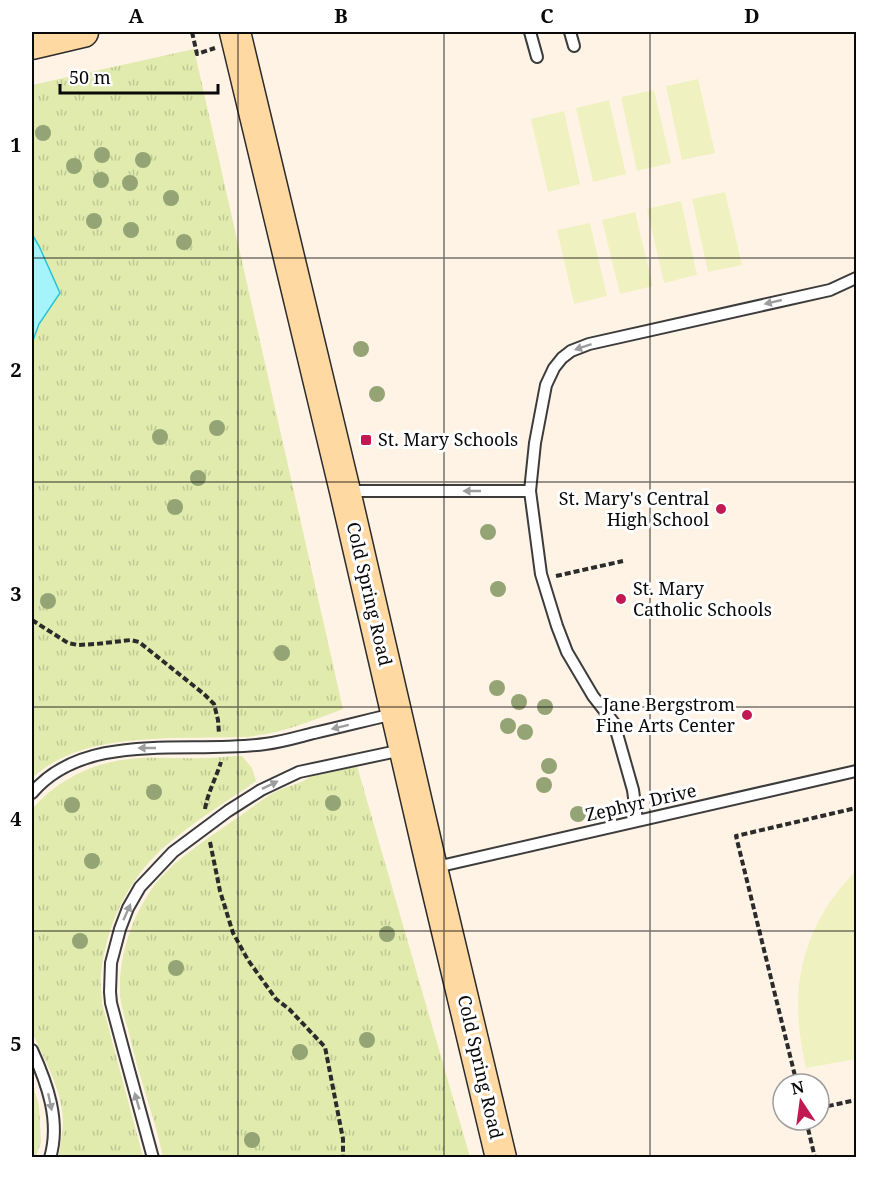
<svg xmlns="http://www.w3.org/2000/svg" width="888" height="1189" viewBox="0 0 888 1189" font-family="'Noto Serif',serif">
  <defs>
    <pattern id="grass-tufts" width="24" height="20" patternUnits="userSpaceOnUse" patternTransform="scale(1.5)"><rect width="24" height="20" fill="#e0ebad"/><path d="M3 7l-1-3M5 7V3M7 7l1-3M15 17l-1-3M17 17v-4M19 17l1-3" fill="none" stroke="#bfc894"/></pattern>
  </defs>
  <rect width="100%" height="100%" fill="#fff3e6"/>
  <!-- grass -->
  <g fill="url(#grass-tufts)">
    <path d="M194,49L343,709C311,721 283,733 247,737C223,737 198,738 174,738C123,740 71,743 32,778V85Z"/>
    <path d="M242,756L252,768L256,781C225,803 191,823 162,849C127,881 105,928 101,976C100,985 102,994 102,1003L143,1157H59C60,1145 63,1132 63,1120C62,1089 44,1059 32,1032V809C60,777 98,760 141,758C162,757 184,759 205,758C218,758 230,756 242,756Z"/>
    <path d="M357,766L470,1157H163C154,1114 137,1073 128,1029C125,1021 123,1012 121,1003C115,959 135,903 166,872C183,855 204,841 224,827C240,816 256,804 273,793C285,786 299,785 310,777Z"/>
    <polygon points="32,1083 39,1105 41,1142 36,1157 32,1157"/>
  </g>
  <!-- pitch -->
  <g fill="#eff2c0">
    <polygon points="698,79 715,153 682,160 666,86"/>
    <polygon points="654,90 671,163 637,171 621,97"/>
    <polygon points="609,100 626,174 593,182 576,108"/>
    <polygon points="564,111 580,184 548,192 531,119"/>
    <polygon points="725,192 742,265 708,272 692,199"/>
    <polygon points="681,201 697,275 664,283 647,209"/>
    <polygon points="635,212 653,286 620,294 602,220"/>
    <polygon points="590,223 607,296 574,304 557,230"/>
    <path d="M856,871V1059L806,1068C802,1049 798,1028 798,1008C797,956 819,907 856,871Z"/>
  </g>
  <!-- water -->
  <polygon fill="#a6f4fb" stroke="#28c4d7" stroke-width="1.5" points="32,234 39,246 60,293 39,324 32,343"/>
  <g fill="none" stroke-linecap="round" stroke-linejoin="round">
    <!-- lane casing -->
    <g stroke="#3c3c3c" stroke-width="14">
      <g id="lane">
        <polyline points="530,32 537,57"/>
        <polyline points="570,32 574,46"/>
        <polyline points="348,491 530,491"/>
        <path d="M32,793C86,729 191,755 265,744C282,742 298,737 314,733C341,727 367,720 394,714"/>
        <polyline points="637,820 633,790 614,723 593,696 567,652 557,626 541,574 530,491 535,443 546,385 554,368 562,358 571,351 589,344 830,290 856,278"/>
        <polyline points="432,868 856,771"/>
        <path d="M32,1050C47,1083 61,1121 50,1158"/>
        <polyline points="153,1158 123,1048 111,1003 110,992 111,963 120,929 128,908 140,887 173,852 228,811 261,790 299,772 402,750"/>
      </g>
    </g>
    <!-- secondary casing -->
    <g stroke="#2b2b2b" stroke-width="33">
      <g id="secondary">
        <polyline points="235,32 345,491 432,868 501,1158"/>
        <polyline points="32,44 83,32"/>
      </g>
    </g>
    <!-- path -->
    <g stroke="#2b2b2b" stroke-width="4" stroke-dasharray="6 3" stroke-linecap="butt">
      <polyline points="192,32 197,54 215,48"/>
      <polyline points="556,576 623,561"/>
      <polyline points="32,620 68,643 78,645 96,644 131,640 139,642 204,694 214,704 218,720 219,734"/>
      <path d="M205,809C208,792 216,778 221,762"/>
      <polyline points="210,842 220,891 233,933 248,960 276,999 289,1009 325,1047 343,1139 343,1158"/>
      <polyline points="797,1084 736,836 856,808"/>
      <polyline points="819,1108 856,1100"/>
      <polyline points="806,1120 815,1158"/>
    </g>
    <!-- lane -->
    <use href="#lane" stroke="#fff" stroke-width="10"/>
    <!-- secondary -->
    <use href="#secondary" stroke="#ffd9a1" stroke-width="30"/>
  </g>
  <!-- trees -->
  <g fill="#94a474">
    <circle cx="43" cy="133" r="8"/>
    <circle cx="102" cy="155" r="8"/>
    <circle cx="143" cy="160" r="8"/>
    <circle cx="74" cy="166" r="8"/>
    <circle cx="101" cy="180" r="8"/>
    <circle cx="130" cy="183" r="8"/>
    <circle cx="171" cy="198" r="8"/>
    <circle cx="94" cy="221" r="8"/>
    <circle cx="131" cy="230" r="8"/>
    <circle cx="184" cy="242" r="8"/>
    <circle cx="361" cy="349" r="8"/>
    <circle cx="377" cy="394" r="8"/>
    <circle cx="217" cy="428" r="8"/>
    <circle cx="160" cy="437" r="8"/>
    <circle cx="198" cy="478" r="8"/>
    <circle cx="175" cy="507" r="8"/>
    <circle cx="488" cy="532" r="8"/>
    <circle cx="498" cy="589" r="8"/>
    <circle cx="48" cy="601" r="8"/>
    <circle cx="282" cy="653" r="8"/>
    <circle cx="497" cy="688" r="8"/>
    <circle cx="519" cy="702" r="8"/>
    <circle cx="545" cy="707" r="8"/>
    <circle cx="508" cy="726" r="8"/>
    <circle cx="525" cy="732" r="8"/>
    <circle cx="549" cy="766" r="8"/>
    <circle cx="544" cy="785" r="8"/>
    <circle cx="154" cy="792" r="8"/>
    <circle cx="333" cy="803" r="8"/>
    <circle cx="72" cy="805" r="8"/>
    <circle cx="578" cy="814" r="8"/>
    <circle cx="92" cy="861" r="8"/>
    <circle cx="387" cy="934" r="8"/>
    <circle cx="80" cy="941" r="8"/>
    <circle cx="176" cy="968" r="8"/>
    <circle cx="367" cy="1040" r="8"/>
    <circle cx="300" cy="1052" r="8"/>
    <circle cx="252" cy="1140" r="8"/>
  </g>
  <!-- one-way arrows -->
  <defs><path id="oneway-solid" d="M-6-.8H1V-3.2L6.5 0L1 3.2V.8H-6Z" transform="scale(1.5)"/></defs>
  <g fill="#9d9d9d">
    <use href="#oneway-solid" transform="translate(773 302) rotate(167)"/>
    <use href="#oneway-solid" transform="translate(583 347) rotate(162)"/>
    <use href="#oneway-solid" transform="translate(472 491) rotate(180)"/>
    <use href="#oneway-solid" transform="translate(340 727) rotate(166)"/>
    <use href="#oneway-solid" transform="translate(147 748) rotate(180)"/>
    <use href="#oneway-solid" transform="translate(270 785) rotate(-26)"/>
    <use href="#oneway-solid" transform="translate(127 912) rotate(-66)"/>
    <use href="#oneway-solid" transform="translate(137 1101) rotate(-106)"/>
    <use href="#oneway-solid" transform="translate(50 1102) rotate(78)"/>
  </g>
  <!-- grid -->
  <path fill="none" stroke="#090909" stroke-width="1.5" stroke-opacity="0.55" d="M238,32V1158M444,32V1158M650,32V1158M32,258H856M32,482H856M32,707H856M32,931H856"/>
  <!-- markers -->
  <g fill="#c21952" stroke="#fff" stroke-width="2">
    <rect x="360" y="434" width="12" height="12" rx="3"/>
    <circle cx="721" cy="509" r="6"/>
    <circle cx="621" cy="599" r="6"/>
    <circle cx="747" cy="715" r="6"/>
  </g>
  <g text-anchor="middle" stroke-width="6" stroke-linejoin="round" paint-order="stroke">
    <!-- poi labels -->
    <g font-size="18" fill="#090909" stroke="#fff" text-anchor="start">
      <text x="378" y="446">St. Mary Schools</text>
      <text x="709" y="505" text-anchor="end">St. Mary's Central<tspan x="709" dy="21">High School</tspan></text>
      <text x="633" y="595">St. Mary<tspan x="633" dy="21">Catholic Schools</tspan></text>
      <text x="735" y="711" text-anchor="end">Jane Bergstrom<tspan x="735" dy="21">Fine Arts Center</tspan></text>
    </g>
    <!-- street labels -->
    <g font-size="18" fill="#090909" stroke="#fff">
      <text transform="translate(369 594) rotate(77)" y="6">Cold Spring Road</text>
      <text transform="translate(641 803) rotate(-13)" y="6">Zephyr Drive</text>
      <text transform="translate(480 1067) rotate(77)" y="6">Cold Spring Road</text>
    </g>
  </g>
  <!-- border -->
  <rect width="888" height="1189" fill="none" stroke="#ffffff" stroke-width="66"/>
  <!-- north arrow -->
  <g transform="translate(801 1102) rotate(347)"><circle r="28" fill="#ffffff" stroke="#9d9d9d" stroke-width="1.5"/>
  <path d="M0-4.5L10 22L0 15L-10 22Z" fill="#c21952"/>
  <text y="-9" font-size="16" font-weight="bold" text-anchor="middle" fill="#090909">N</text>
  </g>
  <!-- scale -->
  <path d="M60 84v9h158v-9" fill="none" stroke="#090909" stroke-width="3"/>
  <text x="69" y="84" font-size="18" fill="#090909" stroke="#ffffff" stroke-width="4.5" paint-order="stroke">50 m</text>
  <rect x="33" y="33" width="822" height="1123" fill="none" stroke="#090909" stroke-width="2"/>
  <g font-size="20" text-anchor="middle" font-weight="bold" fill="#090909">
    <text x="136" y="23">A</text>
    <text x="341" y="23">B</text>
    <text x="547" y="23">C</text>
    <text x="752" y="23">D</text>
    <text x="16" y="152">1</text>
    <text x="16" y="377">2</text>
    <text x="16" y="601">3</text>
    <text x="16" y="826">4</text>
    <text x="16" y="1051">5</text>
  </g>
</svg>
